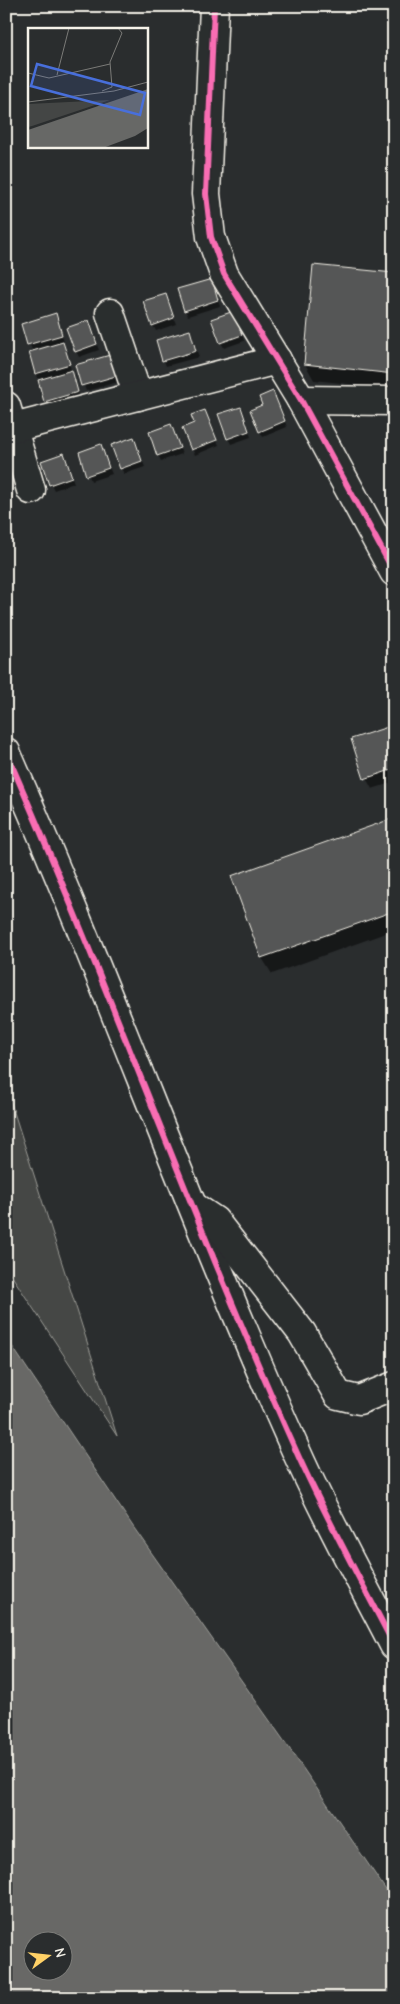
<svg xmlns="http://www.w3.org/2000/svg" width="400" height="2004" viewBox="0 0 400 2004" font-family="'Comic Neue',sans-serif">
  <rect width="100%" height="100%" fill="#2a2d2e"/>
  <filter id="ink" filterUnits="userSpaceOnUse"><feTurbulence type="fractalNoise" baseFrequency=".02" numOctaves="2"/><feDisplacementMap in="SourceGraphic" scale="10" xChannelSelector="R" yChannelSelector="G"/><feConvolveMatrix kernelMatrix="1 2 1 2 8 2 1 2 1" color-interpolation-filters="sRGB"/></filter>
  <g filter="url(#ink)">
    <!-- green -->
    <polygon fill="#444645" stroke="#9c9c96" points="6,1087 117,1436 6,1267"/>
    <!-- water -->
    <path fill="#676866" stroke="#9f9f9a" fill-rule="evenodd" d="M6,1337L134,1528L294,1755L394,1902V1998H6ZM32,1942H62V1972H32Z"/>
    <!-- shadow -->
    <g fill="#0007">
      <polygon points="394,275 394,389 314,380 305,364"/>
      <polygon points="211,281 220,306 188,316 185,310"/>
      <polygon points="165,295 176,324 156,331 153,325"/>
      <polygon points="55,315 64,341 32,350 23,324"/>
      <polygon points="237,318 244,341 224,348 221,342"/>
      <polygon points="88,322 99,350 79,357 76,351"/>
      <polygon points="190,331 199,357 166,366 157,341"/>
      <polygon points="63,344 80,398 48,407 45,401 40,381 36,374"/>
      <polygon points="109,356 118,382 86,391 77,366"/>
      <polygon points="276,398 287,427 263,437 260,431"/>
      <polygon points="241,408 251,437 231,444 228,438"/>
      <polygon points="207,417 219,445 195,455 183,429"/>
      <polygon points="171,426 182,454 161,461 158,455"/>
      <polygon points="133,438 145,467 124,474 121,468"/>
      <polygon points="100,446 112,474 91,481 80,453"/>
      <polygon points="66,460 74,483 54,490 51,484"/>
      <polygon points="6,476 14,501 6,503"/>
      <polygon points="394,727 394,782 372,789 366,778"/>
      <polygon points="394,819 394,930 272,974 262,958 233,877"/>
    </g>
    <!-- building -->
    <g fill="#555756" stroke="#f4f1e8">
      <polygon points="313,265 394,273 394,374 304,364"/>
      <polygon points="212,279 218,300 184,311 177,289"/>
      <polygon points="166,294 174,318 152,326 143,301"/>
      <polygon points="234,311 242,335 220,343 211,319"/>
      <polygon points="56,313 62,335 27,345 21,324"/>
      <polygon points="89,320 97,344 75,352 66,328"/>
      <polygon points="190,330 196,351 162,361 156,340"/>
      <polygon points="63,342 70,364 35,374 29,352"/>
      <polygon points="110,355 116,376 81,386 75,365"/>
      <polygon points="72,370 78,392 44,402 38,380"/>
      <polygon points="273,391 285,421 259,432 250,410 262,405 259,397"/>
      <polygon points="241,407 249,431 227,439 218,414"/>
      <polygon points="205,410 217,440 191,450 182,428 194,423 191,415"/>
      <polygon points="171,424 180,448 157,456 149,432"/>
      <polygon points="134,437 142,461 120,469 111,445"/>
      <polygon points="101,444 109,468 86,476 79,452"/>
      <polygon points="64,453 72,477 49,485 41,461"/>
      <polygon points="6,478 12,495 6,497"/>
      <polygon points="394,725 394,769 364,779 351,739"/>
      <polygon points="394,818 394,911 261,958 231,876"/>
    </g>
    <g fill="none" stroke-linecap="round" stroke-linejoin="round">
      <!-- minor casing -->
      <g stroke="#f4f1e8" stroke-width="31">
        <g id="minor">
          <polyline points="214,6 206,194 211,237 224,274 301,400 394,572"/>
          <polyline points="110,313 138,396"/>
          <polyline points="301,400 394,401"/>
          <polyline points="6,406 31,490"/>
          <polyline points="13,428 277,360"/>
          <path d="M6,752C108,983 193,1222 297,1453C326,1518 361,1581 394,1645"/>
          <polyline points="194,1207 215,1221 302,1333 338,1395 359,1400 394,1386"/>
        </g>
      </g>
      <!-- minor -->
      <use href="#minor" stroke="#2a2d2e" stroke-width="28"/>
      <!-- cycleway casing -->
      <g stroke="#2a2d2e" stroke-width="9">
        <g id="cycleway">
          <polyline points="214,6 206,194 211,237 224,274 301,400 394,572"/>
          <path d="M6,752C108,983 193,1222 297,1453C326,1518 361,1581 394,1645"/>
        </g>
      </g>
      <!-- cycleway -->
      <use href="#cycleway" stroke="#f96db3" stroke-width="6"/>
    </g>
  </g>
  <!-- overview -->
  <g transform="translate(28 28)">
    <rect width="120" height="120" fill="#2a2d2e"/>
    <path d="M82,72L4,98L0,99V76Z" fill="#444645"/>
    <path d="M120,61V100L107,108L75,120H0V102Z" fill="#676866"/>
    <path fill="none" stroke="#7b7b78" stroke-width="1" d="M0,45L21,50L82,36M29,47L41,0M74,63L84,59L82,34L94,5L90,0M0,74L86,63L120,54"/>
    <path fill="#486fdb" fill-opacity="0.15" stroke="#486fdb" stroke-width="2.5" d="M9,36L117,65L112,87L3,58Z"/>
    <rect width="120" height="120" fill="none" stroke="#f4f1e8" stroke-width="2.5"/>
  </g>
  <!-- margin -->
  <rect width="400" height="2004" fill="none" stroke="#2a2d2e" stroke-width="25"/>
  <rect x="12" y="12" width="375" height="1979" fill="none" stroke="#f4f1e8" stroke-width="2" filter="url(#ink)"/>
  <!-- north arrow -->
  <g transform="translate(48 1956) rotate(75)"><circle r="24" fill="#2a2d2e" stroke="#7b7b78"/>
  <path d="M0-4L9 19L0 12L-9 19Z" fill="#ffd166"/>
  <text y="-8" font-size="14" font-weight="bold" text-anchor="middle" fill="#f4f1e8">N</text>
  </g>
</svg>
